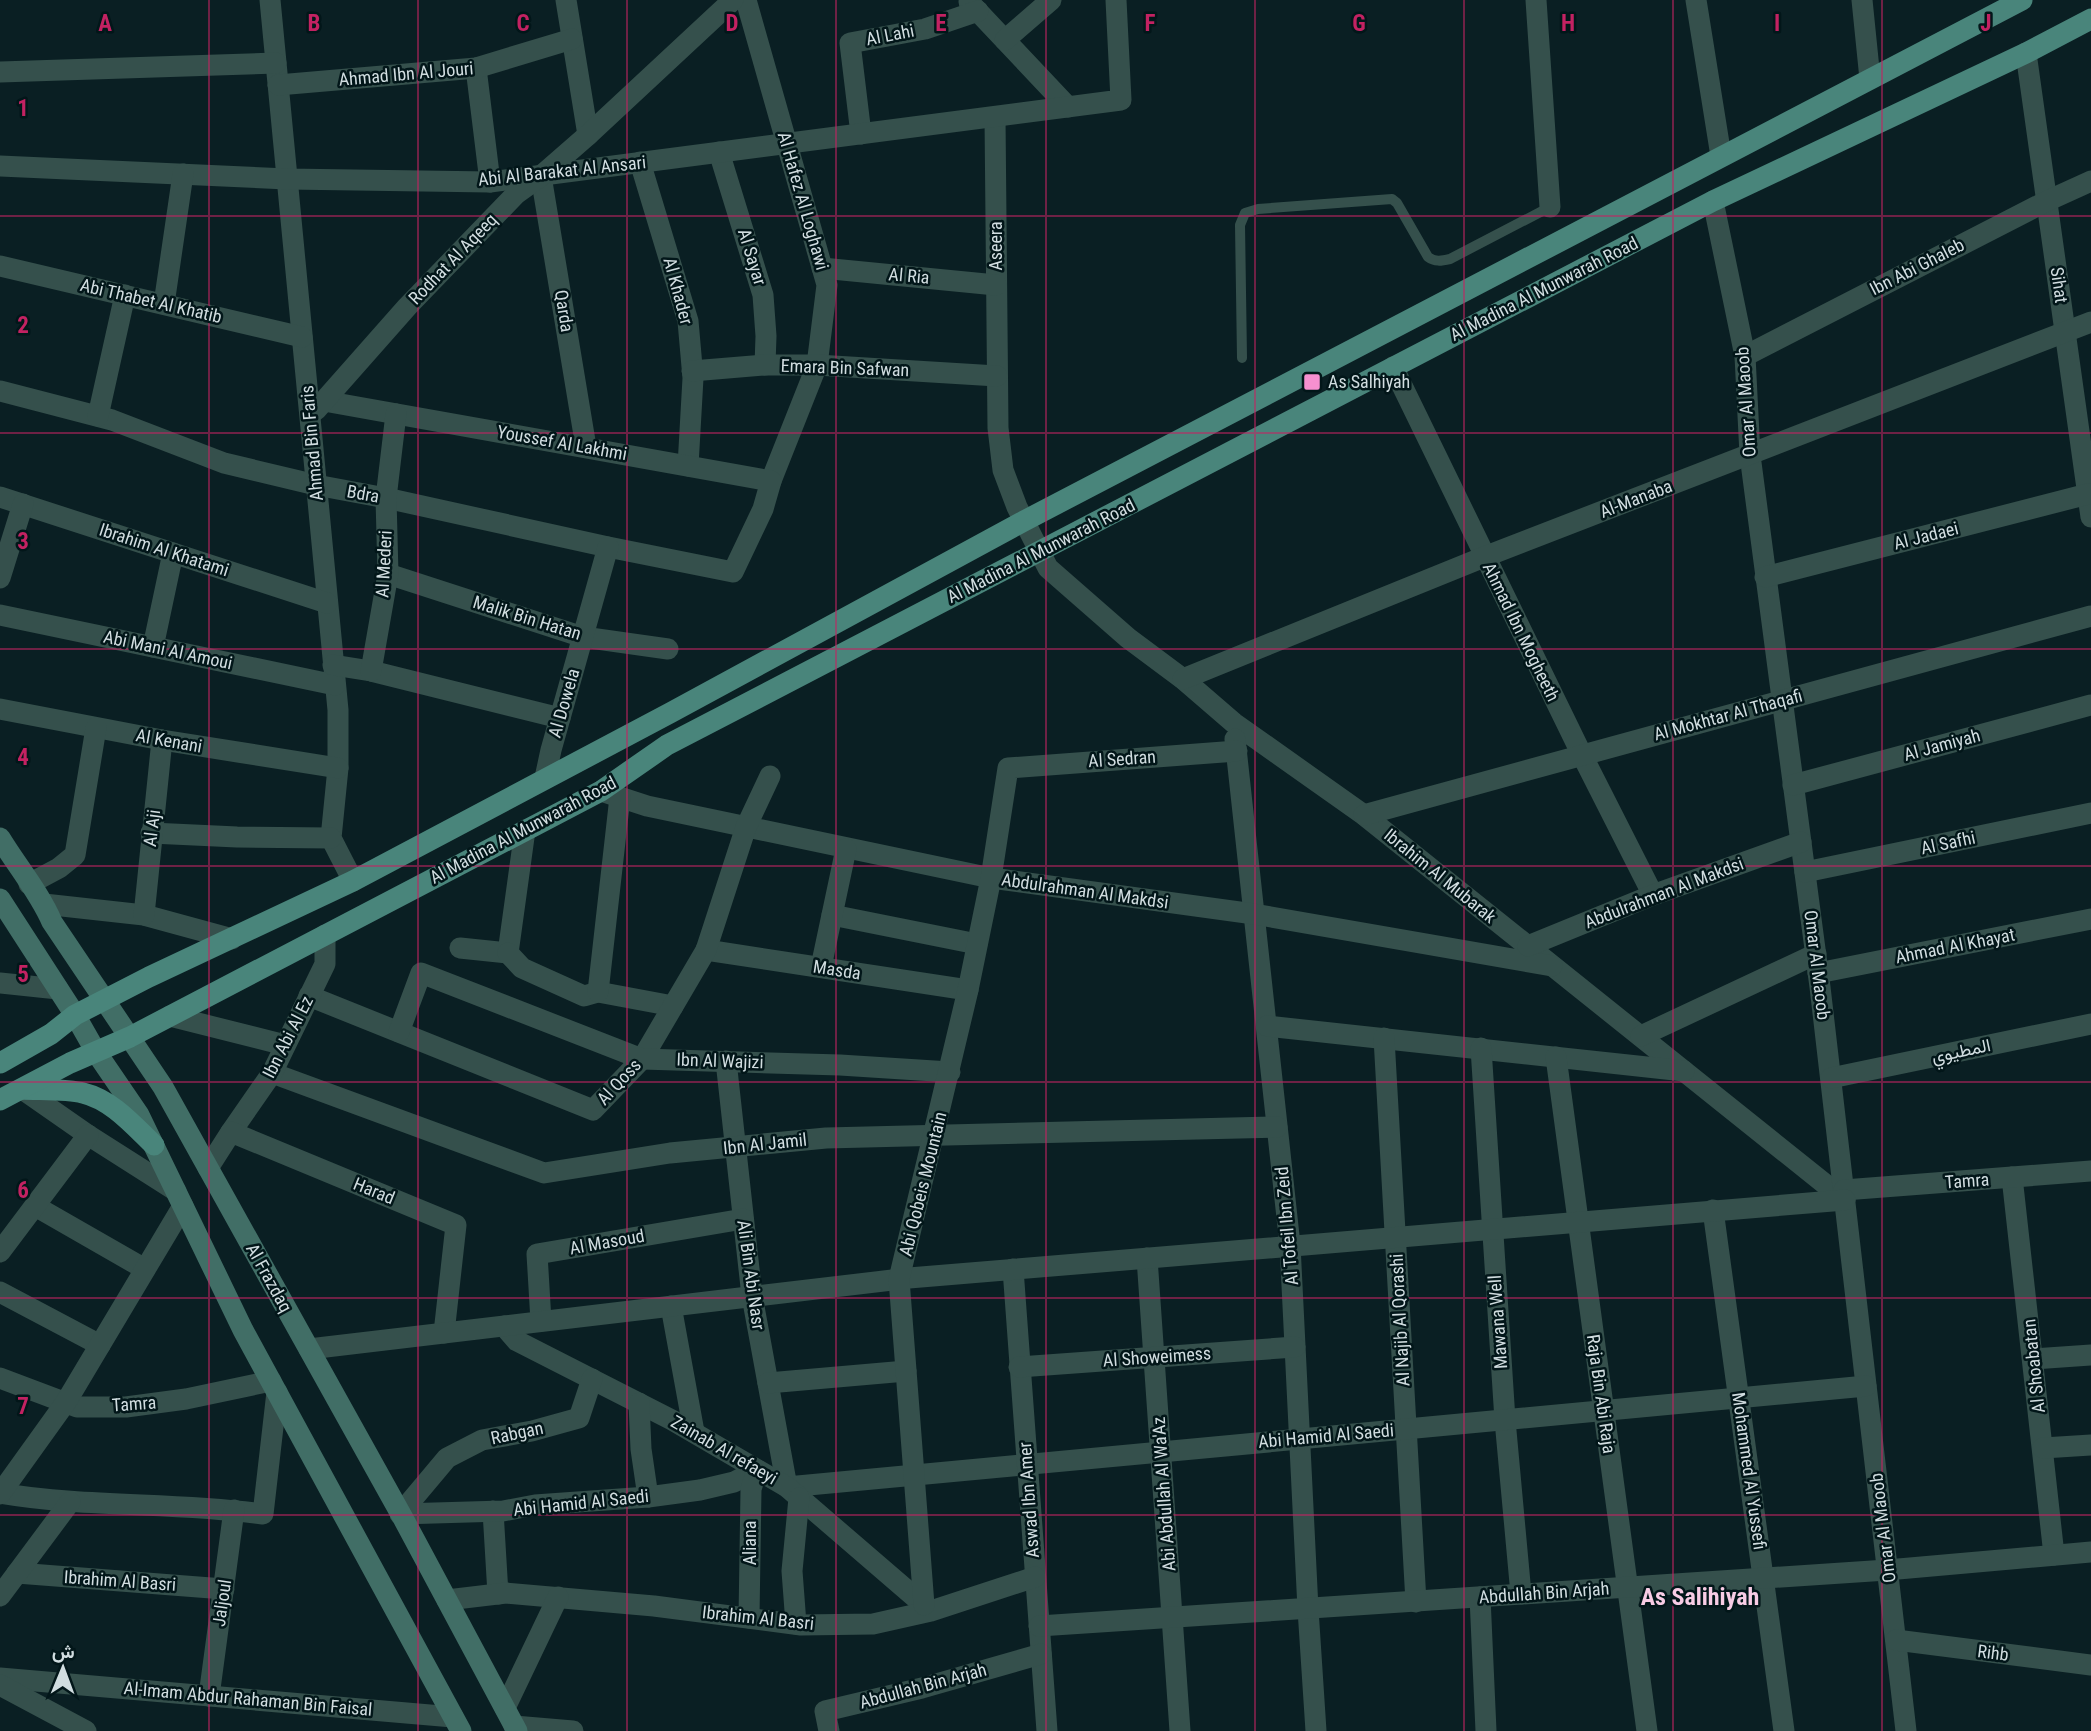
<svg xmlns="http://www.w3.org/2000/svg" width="2091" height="1731" viewBox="0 0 2091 1731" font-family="'Roboto Condensed',Vazirmatn,sans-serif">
  <rect width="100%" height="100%" fill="#0a1f23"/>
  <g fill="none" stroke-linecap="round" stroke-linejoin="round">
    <!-- service -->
    <path stroke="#35504c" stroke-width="10" d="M1242,358L1240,225L1245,213L1258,209L1392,199L1397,203L1428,257C1435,262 1441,261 1450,259L1550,207"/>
    <!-- minor -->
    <g stroke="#35504c" stroke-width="21">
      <polyline points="270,0 338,710 338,768 331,838 353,881"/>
      <polyline points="566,0 588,135"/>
      <polyline points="746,0 827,285 817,365 771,481"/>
      <polyline points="1536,0 1550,207"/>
      <polyline points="1696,0 1721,156"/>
      <polyline points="1862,0 1870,79"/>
      <polyline points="969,2 1068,107"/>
      <polyline points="1005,40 1051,0"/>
      <polyline points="2026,53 2091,517"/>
      <polyline points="476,68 490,182"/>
      <polyline points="0,72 276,63"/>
      <polyline points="278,85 476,68 572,39"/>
      <polyline points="995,117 998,428 1003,470 1017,507 1048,568 1128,638 1183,679 1234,723 1364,815 1845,1200"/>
      <polyline points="861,134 850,43 925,29 978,11"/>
      <polyline points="719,152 763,295 766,336 765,365"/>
      <polyline points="640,162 688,321 693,378 688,466"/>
      <polyline points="0,166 287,179 490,182 1121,100 1116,0"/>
      <polyline points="541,176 586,447"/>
      <polyline points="1713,201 1745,356 1750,455 1820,987 1906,1731"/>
      <polyline points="0,266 302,337"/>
      <polyline points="822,268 996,285"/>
      <polyline points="164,304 183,174"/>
      <polyline points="1745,356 2047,201 2091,181"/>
      <polyline points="1393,367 1582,755 1653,895"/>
      <polyline points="692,371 765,365 817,365 997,376"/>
      <polyline points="0,391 112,420 224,463 316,485 386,498 608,547 733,572 763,509 771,481 324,401"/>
      <polyline points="316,410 407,307 516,194 541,176 588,135 733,0"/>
      <polyline points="98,416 125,295"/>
      <polyline points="0,497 327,603"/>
      <polyline points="388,574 583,637 668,649"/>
      <polyline points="1765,577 2088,494"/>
      <polyline points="0,578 23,504"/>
      <polyline points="0,615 335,685"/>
      <polyline points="153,647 173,553"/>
      <polyline points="333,665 371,671 560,718"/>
      <polyline points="371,671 388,574 386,498 396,414"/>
      <polyline points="1183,679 1484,557 2091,322"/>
      <polyline points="0,709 162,740 338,768"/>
      <polyline points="1235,739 1290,1245 1308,1609 1316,1731"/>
      <polyline points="545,778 551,750 608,547"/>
      <polyline points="1793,785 2091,705"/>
      <polyline points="601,791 647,806 991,878 1254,914 1552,966"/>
      <polyline points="1364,815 2091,616"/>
      <polyline points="151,833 237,837 331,838"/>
      <polyline points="1805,872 2091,813"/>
      <polyline points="29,884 59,868 75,855 96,728"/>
      <polyline points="44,904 144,915 232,939"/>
      <polyline points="144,915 162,740"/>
      <polyline points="832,915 977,944"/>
      <polyline points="1528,946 1653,895 1801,842"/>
      <polyline points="460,948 508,953 525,830"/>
      <polyline points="706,950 968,990"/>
      <polyline points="508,953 522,968 584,996 598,992 673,1006"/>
      <polyline points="821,967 846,849"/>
      <polyline points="1818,973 2091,919"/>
      <polyline points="0,983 58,989"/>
      <polyline points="598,992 620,797"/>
      <polyline points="309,996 593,1110 642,1059 706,950 746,827 770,776"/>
      <polyline points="170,1016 285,1045"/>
      <polyline points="1267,1026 1684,1071"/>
      <polyline points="399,1032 421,973 642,1059 840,1065 950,1072"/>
      <polyline points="1641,1036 1816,954"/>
      <polyline points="1384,1038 1416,1602"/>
      <polyline points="1481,1048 1505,1420 1521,1594"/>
      <polyline points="1556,1057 1647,1731"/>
      <polyline points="726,1061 752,1296 787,1487 1866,1386"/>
      <polyline points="272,1073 544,1173 670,1153 826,1138 1277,1127"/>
      <polyline points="1831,1078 2091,1024"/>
      <polyline points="22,1089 88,1135 176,1191"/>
      <polyline points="231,1132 272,1073 325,964 325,935"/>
      <polyline points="208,1168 231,1132 456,1225 444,1333"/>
      <polyline points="2012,1177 2054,1555"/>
      <polyline points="1844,1190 2091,1171"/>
      <polyline points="35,1206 145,1269"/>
      <polyline points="1713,1210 1784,1731"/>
      <polyline points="0,1252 88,1135"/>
      <polyline points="1147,1258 1180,1731"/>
      <polyline points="1013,1269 1047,1731"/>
      <polyline points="0,1292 100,1345"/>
      <polyline points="671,1306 694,1432"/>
      <polyline points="541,1321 537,1254 743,1219"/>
      <polyline points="504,1326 517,1341 672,1420 787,1487 924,1605"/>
      <polyline points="309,1349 909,1278 1845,1200"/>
      <polyline points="2033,1359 2091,1355"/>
      <polyline points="1019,1367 1295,1347"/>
      <polyline points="0,1378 77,1407 126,1407 186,1399 271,1381"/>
      <polyline points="768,1383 906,1371"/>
      <polyline points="639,1403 641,1449 648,1497"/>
      <polyline points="2043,1448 2091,1445"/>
      <path d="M0,1493C87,1508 176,1502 263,1514L277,1392"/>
      <polyline points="0,1494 66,1402 183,1206"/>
      <polyline points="493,1511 498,1594"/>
      <polyline points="400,1514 503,1511 535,1505 648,1497 700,1490 734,1482 757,1470"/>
      <polyline points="400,1514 447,1458 482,1440 532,1431 579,1418 592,1379"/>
      <polyline points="17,1573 224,1589"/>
      <polyline points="0,1596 70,1502"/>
      <polyline points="1480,1597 1486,1731"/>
      <polyline points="447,1600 506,1593 654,1606 801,1625 873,1624 931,1611 1035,1577"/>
      <polyline points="924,1605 899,1279 968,990 991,878 1008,768 1237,751"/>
      <polyline points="749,1618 751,1489 757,1470"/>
      <polyline points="796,1624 792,1571 799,1498"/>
      <polyline points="1039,1626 1887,1570 2091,1552"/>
      <polyline points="1896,1640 2091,1665"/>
      <polyline points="0,1678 453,1717"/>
      <polyline points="0,1685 86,1731"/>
      <polyline points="209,1696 234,1510"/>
      <polyline points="505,1708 558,1597"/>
      <polyline points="514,1726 573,1731"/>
      <polyline points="829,1731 825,1711 922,1688 1041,1654"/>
    </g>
    <!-- secondary -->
    <g stroke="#416e66" stroke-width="21">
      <path d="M0,838C17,866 39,892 52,922L163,1087L403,1518L517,1731"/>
      <polyline points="0,899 75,1015 96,1052 139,1115 243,1330 461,1731"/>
    </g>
    <!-- primary -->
    <g stroke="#49857b" stroke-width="21">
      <polyline points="0,1063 51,1034 75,1015 149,977 353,881 670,713 1024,521 2022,0"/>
      <path d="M22,1089C38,1090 68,1089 83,1093C112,1100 133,1125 154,1145"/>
      <polyline points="0,1100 70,1063 130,1037 601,791 667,745 1713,201 2026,53 2091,19"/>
    </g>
  </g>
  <!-- grid -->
  <path fill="none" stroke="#c32262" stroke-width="2" stroke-opacity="0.55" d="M209,0V1731M418,0V1731M627,0V1731M836,0V1731M1046,0V1731M1255,0V1731M1464,0V1731M1673,0V1731M1882,0V1731M0,216H2091M0,433H2091M0,649H2091M0,866H2091M0,1082H2091M0,1298H2091M0,1515H2091"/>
  <!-- markers -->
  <rect fill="#f690d0" stroke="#021619" stroke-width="2.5" x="1303" y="373" width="18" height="18" rx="3.5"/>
  <g text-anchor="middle" stroke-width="5" stroke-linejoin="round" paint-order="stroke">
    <!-- street labels -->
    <g font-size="18" fill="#d1dde0" stroke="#021619">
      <text transform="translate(890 35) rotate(-11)" y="6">Al Lahi</text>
      <text transform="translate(406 74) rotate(-5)" y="6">Ahmad Ibn Al Jouri</text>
      <text transform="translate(562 171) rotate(-6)" y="6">Abi Al Barakat Al Ansari</text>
      <text transform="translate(803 201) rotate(74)" y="6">Al Hafez Al Loghawi</text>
      <text transform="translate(996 246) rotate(-90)" y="6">Aseera</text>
      <text transform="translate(752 257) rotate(73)" y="6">Al Sayar</text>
      <text transform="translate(453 259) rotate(-46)" y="6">Rodhat Al Aqeeq</text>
      <text transform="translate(1917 267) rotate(-27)" y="6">Ibn Abi Ghaleb</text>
      <text transform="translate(909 276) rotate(5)" y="6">Al Ria</text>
      <text transform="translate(2059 285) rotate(82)" y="6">Sihat</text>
      <text transform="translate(1544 289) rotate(-27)" y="6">Al Madina Al Munwarah Road</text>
      <text transform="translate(678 291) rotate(75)" y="6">Al Khader</text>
      <text transform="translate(151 301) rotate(13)" y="6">Abi Thabet Al Khatib</text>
      <text transform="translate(564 311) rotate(81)" y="6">Qarda</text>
      <text transform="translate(845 368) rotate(2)" y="6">Emara Bin Safwan</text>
      <text transform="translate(1746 402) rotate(-94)" y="6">Omar Al Maoob</text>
      <text transform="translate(312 443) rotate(-95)" y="6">Ahmad Bin Faris</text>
      <text transform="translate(562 443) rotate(10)" y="6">Youssef Al Lakhmi</text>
      <text transform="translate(363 494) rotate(10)" y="6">Bdra</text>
      <text transform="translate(1636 499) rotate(-21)" y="6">Al-Manaba</text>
      <text transform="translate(1926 536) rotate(-14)" y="6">Al Jadaei</text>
      <text transform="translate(164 550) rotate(18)" y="6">Ibrahim Al Khatami</text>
      <text transform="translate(1041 551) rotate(-27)" y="6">Al Madina Al Munwarah Road</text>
      <text transform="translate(384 564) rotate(-87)" y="6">Al Mederi</text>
      <text transform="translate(527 618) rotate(17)" y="6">Malik Bin Hatan</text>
      <text transform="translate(1521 632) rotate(64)" y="6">Ahmad Ibn Mogheeth</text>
      <text transform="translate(168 650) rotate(12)" y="6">Abi Mani Al Amoui</text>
      <text transform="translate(564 703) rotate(-74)" y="6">Al Dowela</text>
      <text transform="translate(1728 715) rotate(-15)" y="6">Al Mokhtar Al Thaqafi</text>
      <text transform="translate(169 741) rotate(10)" y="6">Al Kenani</text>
      <text transform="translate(1942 745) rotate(-15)" y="6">Al Jamiyah</text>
      <text transform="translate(1122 759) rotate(-4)" y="6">Al Sedran</text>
      <text transform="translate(152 828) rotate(-83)" y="6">Al Aji</text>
      <text transform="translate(523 830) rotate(-28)" y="6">Al Madina Al Munwarah Road</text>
      <text transform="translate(1948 843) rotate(-12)" y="6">Al Safhi</text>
      <text transform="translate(1440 876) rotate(39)" y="6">Ibrahim Al Mubarak</text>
      <text transform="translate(1085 891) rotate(8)" y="6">Abdulrahman Al Makdsi</text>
      <text transform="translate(1664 893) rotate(-21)" y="6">Abdulrahman Al Makdsi</text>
      <text transform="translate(1955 946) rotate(-11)" y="6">Ahmad Al Khayat</text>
      <text transform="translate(1817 965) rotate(83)" y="6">Omar Al Maoob</text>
      <text transform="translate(837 970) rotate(9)" y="6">Masda</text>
      <text transform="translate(288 1037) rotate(-63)" y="6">Ibn Abi Al Ez</text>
      <text transform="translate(1961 1051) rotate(-12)" y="6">المطيوي</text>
      <text transform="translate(720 1061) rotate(2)" y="6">Ibn Al Wajizi</text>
      <text transform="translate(619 1082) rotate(-47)" y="6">Al Qoss</text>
      <text transform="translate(765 1144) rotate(-6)" y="6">Ibn Al Jamil</text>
      <text transform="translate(1967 1181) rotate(-4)" y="6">Tamra</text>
      <text transform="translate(923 1184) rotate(-76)" y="6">Abi Qobeis Mountain</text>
      <text transform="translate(374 1191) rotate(22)" y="6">Harad</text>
      <text transform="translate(1287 1226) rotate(-95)" y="6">Al Tofeil Ibn Zeid</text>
      <text transform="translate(607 1242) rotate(-10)" y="6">Al Masoud</text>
      <text transform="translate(751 1275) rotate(82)" y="6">Ali Bin Abi Nasr</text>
      <text transform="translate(269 1278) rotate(61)" y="6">Al Frazdaq</text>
      <text transform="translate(1400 1320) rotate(-93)" y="6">Al Najib Al Qorashi</text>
      <text transform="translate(1498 1322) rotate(-94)" y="6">Mawana Well</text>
      <text transform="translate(1157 1357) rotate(-4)" y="6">Al Showeimess</text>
      <text transform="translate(2034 1366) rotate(-96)" y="6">Al Shoabatan</text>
      <text transform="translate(1601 1394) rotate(82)" y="6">Raja Bin Abi Raja</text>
      <text transform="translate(134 1404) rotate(-4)" y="6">Tamra</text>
      <text transform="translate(517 1433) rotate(-12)" y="6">Rabgan</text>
      <text transform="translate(1326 1436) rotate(-5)" y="6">Abi Hamid Al Saedi</text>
      <text transform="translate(724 1450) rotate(30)" y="6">Zainab Al refaeyi</text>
      <text transform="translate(1749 1471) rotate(82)" y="6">Mohammed Al Yussefi</text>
      <text transform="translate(1164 1494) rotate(-94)" y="6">Abi Abdullah Al Wa'Az</text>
      <text transform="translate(1029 1500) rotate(-94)" y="6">Aswad Ibn Amer</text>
      <text transform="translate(581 1503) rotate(-6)" y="6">Abi Hamid Al Saedi</text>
      <text transform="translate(1883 1528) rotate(-97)" y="6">Omar Al Maoob</text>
      <text transform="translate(750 1543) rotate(-90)" y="6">Aliana</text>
      <text transform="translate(120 1581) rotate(4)" y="6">Ibrahim Al Basri</text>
      <text transform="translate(1544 1593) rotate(-4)" y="6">Abdullah Bin Arjah</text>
      <text transform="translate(222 1603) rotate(-82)" y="6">Jaljoul</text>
      <text transform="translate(758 1618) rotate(6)" y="6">Ibrahim Al Basri</text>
      <text transform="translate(1993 1653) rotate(7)" y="6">Rihb</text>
      <text transform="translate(923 1686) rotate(-15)" y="6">Abdullah Bin Arjah</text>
      <text transform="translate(248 1699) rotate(5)" y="6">Al-Imam Abdur Rahaman Bin Faisal</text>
    </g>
    <!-- poi labels -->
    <g font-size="18" fill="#d1dde0" stroke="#021619" text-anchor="start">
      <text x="1328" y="388">As Salhiyah</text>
    </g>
    <!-- district labels -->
    <g font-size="24" font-weight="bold" fill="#f8cce5" stroke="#021619">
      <text x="1700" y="1605">As Salihiyah</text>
    </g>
  </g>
  <g font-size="23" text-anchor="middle" font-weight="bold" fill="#c32262" stroke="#021619" stroke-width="5" stroke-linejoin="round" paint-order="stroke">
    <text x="105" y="31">A</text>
    <text x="314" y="31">B</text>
    <text x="523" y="31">C</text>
    <text x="732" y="31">D</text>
    <text x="941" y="31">E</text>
    <text x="1150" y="31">F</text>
    <text x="1359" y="31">G</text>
    <text x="1568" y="31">H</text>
    <text x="1777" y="31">I</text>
    <text x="1986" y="31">J</text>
    <text x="23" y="116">1</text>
    <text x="23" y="333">2</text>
    <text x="23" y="549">3</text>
    <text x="23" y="765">4</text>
    <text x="23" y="982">5</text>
    <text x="23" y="1198">6</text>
    <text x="23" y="1414">7</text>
  </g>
  <!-- north arrow -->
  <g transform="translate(63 1668) rotate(1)" stroke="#021619" stroke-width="5" paint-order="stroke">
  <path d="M0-5L12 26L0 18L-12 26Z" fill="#d1dde0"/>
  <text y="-10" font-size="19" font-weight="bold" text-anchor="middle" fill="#d1dde0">ش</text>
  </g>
</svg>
